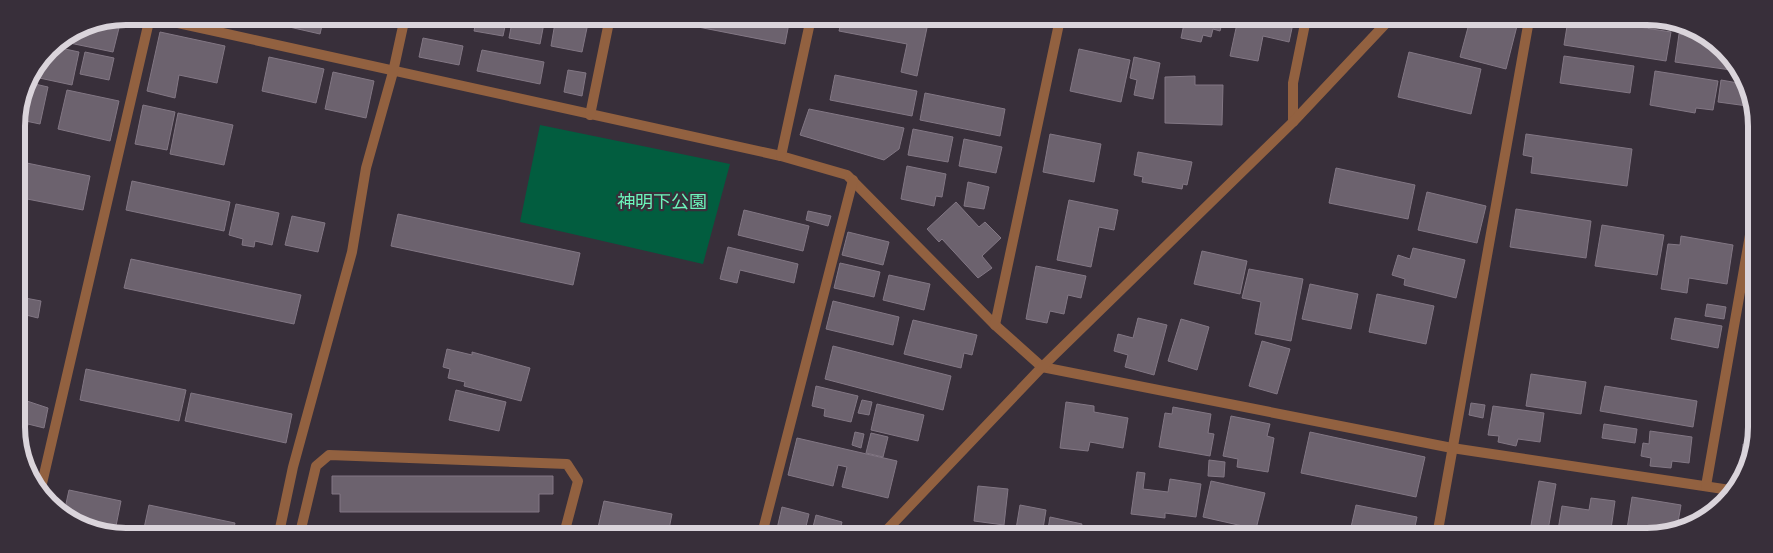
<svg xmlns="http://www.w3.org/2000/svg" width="1773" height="553" viewBox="0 0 1773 553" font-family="Figtree,'Noto Sans JP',sans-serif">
  <rect width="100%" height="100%" fill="#382f3a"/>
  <!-- green -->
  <polygon fill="#025d3f" points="540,125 730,164 703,264 520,222"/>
  <!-- building -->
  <g fill="#6c626e" stroke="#827784">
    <polygon points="287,17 324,17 320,34 285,26"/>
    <polygon points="427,17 462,17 460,27 427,21"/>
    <polygon points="477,17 507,17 503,36 474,31"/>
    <polygon points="513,17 545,18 540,44 509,38"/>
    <polygon points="556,17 588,23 582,52 551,46"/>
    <polygon points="652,18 790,18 785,44"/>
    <polygon points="842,18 929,18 917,76 901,72 907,44 839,31"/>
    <polygon points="1118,19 1162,19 1160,27"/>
    <polygon points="1185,19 1223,19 1220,31 1213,29 1211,37 1203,35 1201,42 1181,38"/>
    <polygon points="1238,19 1294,19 1289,42 1263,36 1258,61 1230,56"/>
    <polygon points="1470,20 1507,20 1518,22 1506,69 1460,57"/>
    <polygon points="1568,20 1594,20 1671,32 1666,61 1564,45"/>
    <polygon points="1661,20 1676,20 1682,24"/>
    <polygon points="103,21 120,24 113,52 60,41 84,24"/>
    <polygon points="160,32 225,46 217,83 179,75 175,98 147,91"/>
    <polygon points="1679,34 1704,38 1729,53 1738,71 1675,62"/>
    <polygon points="423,38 463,46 459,65 419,57"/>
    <polygon points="51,46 79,52 72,85 30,76"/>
    <polygon points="1079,49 1130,60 1121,102 1070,91"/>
    <polygon points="482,50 544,62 540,84 477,71"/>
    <polygon points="85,52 114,58 109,80 80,74"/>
    <polygon points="1409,52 1481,69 1471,114 1398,97"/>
    <polygon points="1564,56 1634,66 1630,93 1560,83"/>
    <polygon points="269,57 324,69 316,103 262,91"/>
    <polygon points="1134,57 1160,63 1153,99 1134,95 1137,80 1130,78"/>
    <polygon points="568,70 586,73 582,96 564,92"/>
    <polygon points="1655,71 1718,81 1713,110 1696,108 1695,113 1650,105"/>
    <polygon points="333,72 374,81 366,118 325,109"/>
    <polygon points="835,75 917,91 912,116 830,100"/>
    <polygon points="1195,76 1195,85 1223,85 1222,125 1165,123 1165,77"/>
    <polygon points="1721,80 1744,84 1755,107 1718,102"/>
    <polygon points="26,82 48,87 40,124 16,119"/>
    <polygon points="67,90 119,101 110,141 58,129"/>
    <polygon points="925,93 1005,109 1000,136 920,120"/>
    <polygon points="143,105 175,112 167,150 135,144"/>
    <polygon points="809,109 904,128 899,149 884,160 800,135"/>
    <polygon points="178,113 233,125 224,165 170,154"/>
    <polygon points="913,129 953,137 948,162 908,155"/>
    <polygon points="1050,134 1101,144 1094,182 1043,172"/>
    <polygon points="1526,134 1632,149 1627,186 1531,173 1533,157 1523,155"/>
    <polygon points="964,139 1002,147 996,173 959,166"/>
    <polygon points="1138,152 1192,162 1187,185 1183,184 1182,189 1142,182 1143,177 1134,175"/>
    <polygon points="17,161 90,176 83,210 17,197"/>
    <polygon points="907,166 946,174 942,197 936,196 934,206 901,199"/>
    <polygon points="1336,168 1415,185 1408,219 1329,203"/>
    <polygon points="132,181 230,202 224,231 126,210"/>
    <polygon points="968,182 989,187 984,209 964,206"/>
    <polygon points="1427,192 1486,206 1477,243 1418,230"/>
    <polygon points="1069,200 1118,210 1114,230 1099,227 1091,267 1057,260"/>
    <polygon points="956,202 979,227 985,222 1001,238 982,256 992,268 978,278 942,239 939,242 927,229"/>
    <polygon points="236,204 279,213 272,245 255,241 254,247 242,245 243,239 229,235"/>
    <polygon points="1516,209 1591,221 1586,258 1510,247"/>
    <polygon points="744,210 809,226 803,251 738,235"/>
    <polygon points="808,211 831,216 828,226 806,220"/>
    <polygon points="398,214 580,253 573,285 391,246"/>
    <polygon points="292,216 325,223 318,252 285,245"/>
    <polygon points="1602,225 1664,235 1657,275 1595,266"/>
    <polygon points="848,232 889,242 883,265 842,255"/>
    <polygon points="1681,236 1733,245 1727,284 1689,278 1687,293 1661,289 1668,244 1680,245"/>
    <polygon points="728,247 798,264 794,283 740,270 737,283 720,279"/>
    <polygon points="1413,248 1465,260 1456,298 1404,285 1405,279 1392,275 1398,255 1410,259"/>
    <polygon points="1202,251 1247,261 1240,294 1194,284"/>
    <polygon points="131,259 301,295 294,324 124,288"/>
    <polygon points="840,263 880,272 874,297 834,288"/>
    <polygon points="1036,266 1086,276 1081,298 1068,295 1064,314 1050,311 1047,323 1026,319"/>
    <polygon points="1249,269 1303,279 1291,341 1255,334 1261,302 1242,298"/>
    <polygon points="889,275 930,284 924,310 883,300"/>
    <polygon points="1310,284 1358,294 1351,329 1302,319"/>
    <polygon points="1377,294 1434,306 1426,344 1369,332"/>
    <polygon points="20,297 41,301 38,318 18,313"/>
    <polygon points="833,301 899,317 893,345 826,329"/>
    <polygon points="1707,304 1726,307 1724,319 1705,316"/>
    <polygon points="1138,318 1167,325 1154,375 1125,367 1128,355 1114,351 1118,334 1133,338"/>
    <polygon points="1675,318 1722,326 1718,348 1671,339"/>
    <polygon points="1181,319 1209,327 1197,370 1168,361"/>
    <polygon points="913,320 977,335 972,355 964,353 961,368 904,354"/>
    <polygon points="1262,341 1290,349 1277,394 1249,386"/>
    <polygon points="833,346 951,376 943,410 825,379"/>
    <polygon points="447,349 472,355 472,352 530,368 521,401 464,386 465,382 448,378 450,369 443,367"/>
    <polygon points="86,369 186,390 179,421 80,400"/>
    <polygon points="1531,374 1586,382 1581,414 1526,406"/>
    <polygon points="816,386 858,396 851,422 824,416 825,409 812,406"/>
    <polygon points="1605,386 1697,401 1693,427 1600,411"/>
    <polygon points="456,390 506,402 499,431 449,420"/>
    <polygon points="191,393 292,414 286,443 185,421"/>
    <polygon points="18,398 48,408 44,428 28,424 27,429 18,427"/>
    <polygon points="862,400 872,402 869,415 858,413"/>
    <polygon points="1066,402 1094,406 1094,412 1128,418 1123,448 1090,442 1088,451 1060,448"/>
    <polygon points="1471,403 1485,405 1483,418 1469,415"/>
    <polygon points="877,404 924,415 918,441 871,430"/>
    <polygon points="1493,406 1544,413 1540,442 1518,439 1516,446 1498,442 1499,436 1488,435"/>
    <polygon points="1173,407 1211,414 1208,433 1214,434 1210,456 1159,447 1165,413 1172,414"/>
    <polygon points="1231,416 1270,424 1267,436 1274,438 1268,472 1237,467 1238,459 1223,456"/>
    <polygon points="1604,424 1637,429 1635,443 1602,438"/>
    <polygon points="1650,431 1692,437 1689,463 1672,461 1671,468 1650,466 1651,458 1641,456 1643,443 1649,444"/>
    <polygon points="855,432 864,434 861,448 852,445"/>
    <polygon points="1310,432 1425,457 1416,497 1301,473"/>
    <polygon points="871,433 888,437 883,457 866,453"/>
    <polygon points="797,438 897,461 888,498 842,487 847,467 838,465 833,486 788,475"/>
    <polygon points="1743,444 1753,446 1753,456 1740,476"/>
    <polygon points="1209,460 1225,462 1224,477 1208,476"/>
    <polygon points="1137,472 1145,473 1143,489 1168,492 1170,479 1201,484 1196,517 1165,513 1165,518 1131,514"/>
    <polygon points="332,476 553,476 553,494 539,494 539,512 340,512 340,494 332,494"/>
    <polygon points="1211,481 1265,493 1256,529 1203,517"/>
    <polygon points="1539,481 1556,484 1547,536 1529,536"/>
    <polygon points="978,486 1008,489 1004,525 974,521"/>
    <polygon points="69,490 121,501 115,531 83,524 64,513"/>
    <polygon points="1632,497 1681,505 1677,528 1660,534 1627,529"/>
    <polygon points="1591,498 1615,501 1610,536 1557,536 1562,506 1589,510"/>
    <polygon points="604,501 672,514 668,534 610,534 597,532"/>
    <polygon points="149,505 235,523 233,533 143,533"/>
    <polygon points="1020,505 1046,510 1042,535 1015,535"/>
    <polygon points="1356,505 1417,517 1413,536 1349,536"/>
    <polygon points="782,507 809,514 804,535 776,533"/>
    <polygon points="816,515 842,522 839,535 811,535"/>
    <polygon points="1050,517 1082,524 1079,535 1047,535"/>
    <polygon points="732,527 748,531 747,534 730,534"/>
    <polygon points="1125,531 1150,535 1124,535"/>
  </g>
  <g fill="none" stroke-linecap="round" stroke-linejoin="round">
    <!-- minor -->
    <g stroke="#926140" stroke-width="10">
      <polyline points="146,16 781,156 847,175 995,325 1042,367 1452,448 1730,490"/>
      <polyline points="590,115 610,17"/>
      <polyline points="1293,122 1293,83 1306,19"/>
      <polyline points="781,156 811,18"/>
      <polyline points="995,325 1060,19"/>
      <polyline points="1706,486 1754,212"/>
      <polyline points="40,492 150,17"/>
      <polyline points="279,533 293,467 352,252 366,168 393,72 405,17"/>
      <polyline points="300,533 316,466 329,455 567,464 578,481 564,534"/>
      <polyline points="762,534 853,180"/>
      <polyline points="882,535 1042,367 1293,122 1390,19"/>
      <polyline points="1437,536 1529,20"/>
    </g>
  </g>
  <g text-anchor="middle" stroke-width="4.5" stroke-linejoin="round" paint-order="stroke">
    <!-- park labels -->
    <g font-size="18" fill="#6cf5bb" stroke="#382f3a">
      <text x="662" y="208">神明下公園</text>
    </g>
  </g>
  <!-- crop -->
  <path d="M0 0H1773V553H0ZM126 25H1647A101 101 0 0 1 1748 126V427A101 101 0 0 1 1647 528H126A101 101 0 0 1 25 427V126A101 101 0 0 1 126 25Z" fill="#382f3a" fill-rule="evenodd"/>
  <path fill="none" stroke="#dad4db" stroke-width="6" d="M126 25H1647A101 101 0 0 1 1748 126V427A101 101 0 0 1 1647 528H126A101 101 0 0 1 25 427V126A101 101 0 0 1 126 25Z"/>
</svg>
